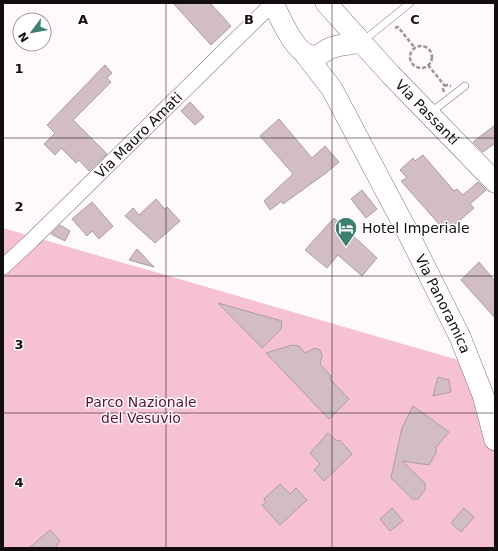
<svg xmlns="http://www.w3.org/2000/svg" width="498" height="551" viewBox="0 0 498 551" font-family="'DejaVu Sans',sans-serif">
  <rect width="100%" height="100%" fill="#fefafb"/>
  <!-- green -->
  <polygon fill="#f6c2d3" points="3,228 479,366 495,410 495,548 3,548"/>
  <!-- building -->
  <g fill="#d2bdc4" stroke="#af9ba2">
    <polygon points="173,3 210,3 231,26 211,45"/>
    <polygon points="105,65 112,73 107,78 111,82 73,120 107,154 89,171 79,160 76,163 61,148 55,155 44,144 55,133 47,125"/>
    <polygon points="190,102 204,117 195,125 181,111"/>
    <polygon points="279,119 312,158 325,146 339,162 326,173 283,204 282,201 270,210 264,201 293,174 260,136"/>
    <polygon points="495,125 495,143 483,152 473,142"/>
    <polygon points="423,155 454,191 457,189 463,195 478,182 486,190 470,204 474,208 446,232 401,181 407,178 400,170 413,158 415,161"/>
    <polygon points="362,190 377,209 366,218 351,199"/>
    <polygon points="156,199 165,209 167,207 180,221 155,243 125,216 133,208 139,215"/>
    <polygon points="92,202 113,226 99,239 92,231 87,236 72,219"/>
    <polygon points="334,218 377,258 362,276 338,255 327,268 305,250"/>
    <polygon points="60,225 70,231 65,241 51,234"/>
    <polygon points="137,249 154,267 129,260"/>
    <polygon points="479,262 495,281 495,318 461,280"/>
    <polygon points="218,303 282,321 281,329 262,348"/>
    <polygon points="292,345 299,346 305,353 315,348 320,350 322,356 320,364 331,376 330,379 349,399 329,419 266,353"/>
    <polygon points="438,377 449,380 451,392 433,396"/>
    <polygon points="413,406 449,432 436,447 436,453 429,465 402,461 425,483 425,490 418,499 412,499 391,478 402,428"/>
    <polygon points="328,433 337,441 340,440 352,454 324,481 314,470 320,464 310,453"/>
    <polygon points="280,484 290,494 296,488 307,500 280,525 262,505 266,502 264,499"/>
    <polygon points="392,508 403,521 390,531 380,519"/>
    <polygon points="464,508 474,517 461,532 451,523"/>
    <polygon points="50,530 60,541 55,548 29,548"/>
  </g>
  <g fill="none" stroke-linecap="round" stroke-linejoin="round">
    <!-- lane casing -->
    <g stroke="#87747b" stroke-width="8">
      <g id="lane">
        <polyline points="363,41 410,3"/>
        <polyline points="430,113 465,86"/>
      </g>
    </g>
    <!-- street casing -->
    <g stroke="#87747b" stroke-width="16">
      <g id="street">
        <path id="s1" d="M3,267L31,241L273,3"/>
      </g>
    </g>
    <!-- secondary casing -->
    <g stroke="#87747b" stroke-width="22">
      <g id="secondary">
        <path d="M273,3C280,17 296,58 315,56C322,55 327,48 334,47C343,44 352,44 361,42"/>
        <path id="s2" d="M326,3L391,75L495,182"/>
        <path id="s3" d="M305,54L332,89L407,231L460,337L483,395L495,440"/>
      </g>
    </g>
    <!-- path -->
    <g stroke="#9b9698" stroke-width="2.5" stroke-dasharray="4 2" stroke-linecap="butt">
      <polyline points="395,28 398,27 415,48"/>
      <circle cx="421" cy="57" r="11"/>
      <polyline points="428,65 445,86"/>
      <polyline points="444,92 443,89 445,86 447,85 451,86"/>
    </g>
    <!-- lane -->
    <use href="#lane" stroke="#fff" stroke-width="7"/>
    <!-- street -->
    <use href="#street" stroke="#fff" stroke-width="15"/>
    <!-- secondary -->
    <use href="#secondary" stroke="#fff" stroke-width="21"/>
  </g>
  <!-- grid -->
  <path fill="none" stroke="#140d10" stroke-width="1" stroke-opacity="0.55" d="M166,3V548M332,3V548M3,138H495M3,276H495M3,413H495"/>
  <!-- icons -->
  <defs>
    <g id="hotel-pin" transform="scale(1.15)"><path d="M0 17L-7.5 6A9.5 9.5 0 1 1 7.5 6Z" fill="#3d7f70" stroke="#fff"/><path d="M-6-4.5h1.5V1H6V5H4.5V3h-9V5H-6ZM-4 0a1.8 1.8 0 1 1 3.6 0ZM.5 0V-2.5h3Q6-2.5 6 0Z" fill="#fff"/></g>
  </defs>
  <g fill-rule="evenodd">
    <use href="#hotel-pin" x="346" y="228"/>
  </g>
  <g text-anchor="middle" stroke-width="3" stroke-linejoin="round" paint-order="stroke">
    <!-- street labels -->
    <g font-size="14" fill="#140d10" stroke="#fff">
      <text dy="5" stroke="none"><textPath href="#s2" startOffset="149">Via Passanti</textPath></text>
      <text dy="5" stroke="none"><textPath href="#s1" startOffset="189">Via Mauro Amati</textPath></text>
      <text dy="5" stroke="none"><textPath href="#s3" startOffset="286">Via Panoramica</textPath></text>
    </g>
    <!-- poi labels -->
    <g font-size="14" fill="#140d10" stroke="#fff" text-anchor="start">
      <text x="362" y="233">Hotel Imperiale</text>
    </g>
    <!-- park labels -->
    <g font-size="14" fill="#610c36" stroke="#fff">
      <text x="141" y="407">Parco Nazionale<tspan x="141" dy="16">del Vesuvio</tspan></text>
    </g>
  </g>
  <g font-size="13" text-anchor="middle" font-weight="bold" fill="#140d10" stroke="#fff" stroke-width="3" stroke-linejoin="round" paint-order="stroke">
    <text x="83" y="24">A</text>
    <text x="249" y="24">B</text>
    <text x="415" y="24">C</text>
    <text x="19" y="73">1</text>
    <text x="19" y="211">2</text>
    <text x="19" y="349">3</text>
    <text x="19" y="487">4</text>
  </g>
  <!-- border -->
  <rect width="498" height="551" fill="none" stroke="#140d10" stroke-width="8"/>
  <!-- north arrow -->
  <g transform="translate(32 32) rotate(238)"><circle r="19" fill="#ffffff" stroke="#a19e9f"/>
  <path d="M0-3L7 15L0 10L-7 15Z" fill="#3d7f70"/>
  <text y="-6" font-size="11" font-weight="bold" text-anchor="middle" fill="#140d10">N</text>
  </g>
</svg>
